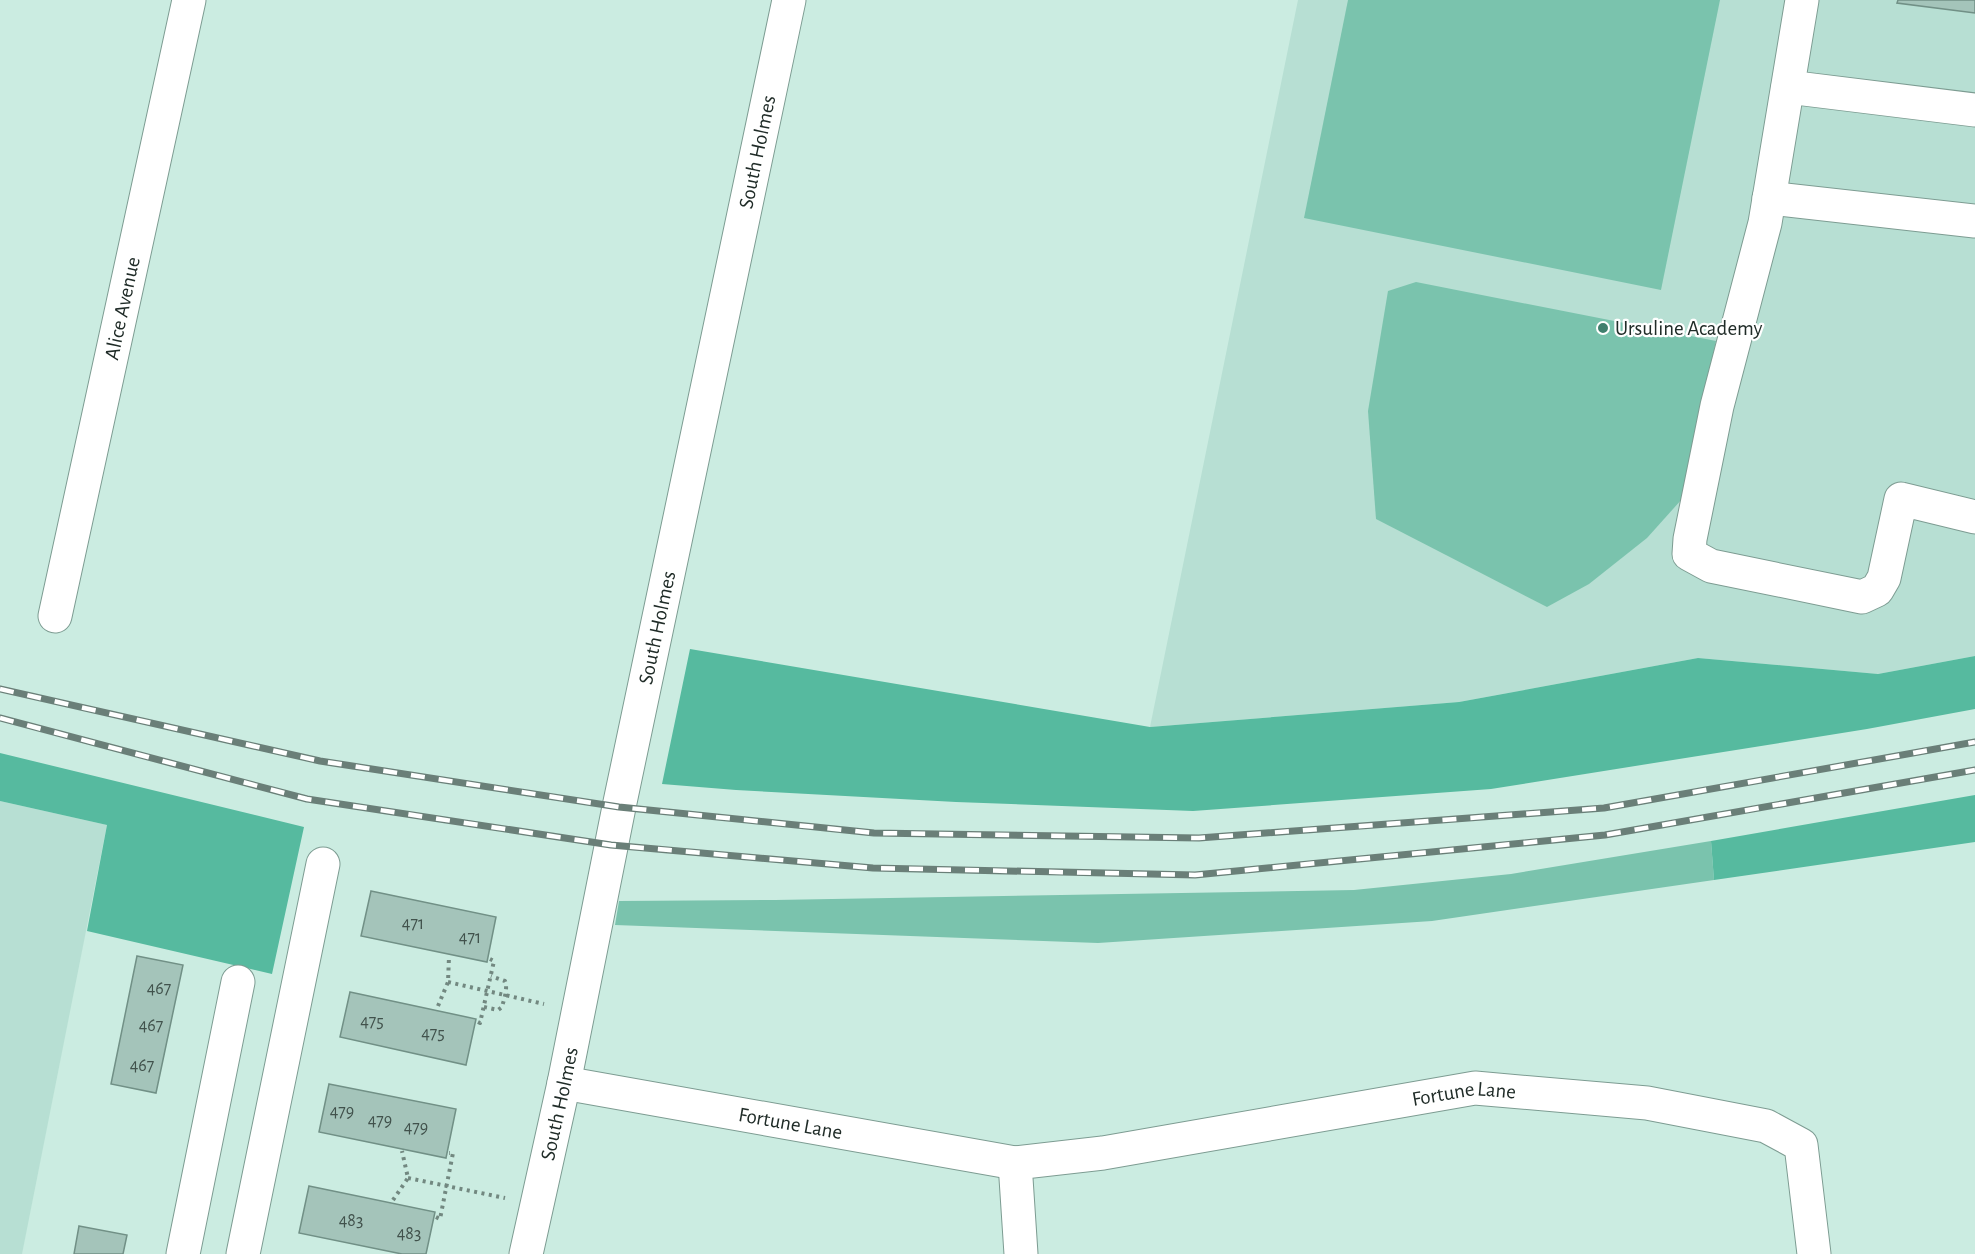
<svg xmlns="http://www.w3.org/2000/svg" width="1975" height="1254" viewBox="0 0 1975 1254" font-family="'Alegreya Sans',sans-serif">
  <rect width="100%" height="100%" fill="#cbece1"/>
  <!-- built -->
  <g fill="#b7dfd3">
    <polygon points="1298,0 1975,0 1975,656 1878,674 1698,658 1459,702 1150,727"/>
    <polygon points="0,801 107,825 22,1254 0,1254"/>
  </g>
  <!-- green -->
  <g fill="#7ac3ad">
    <polygon points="1348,0 1720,0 1661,290 1304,218"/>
    <polygon points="1416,282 1716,341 1682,499 1647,538 1589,584 1547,607 1376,519 1368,411 1388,291"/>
    <polygon points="1711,841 1714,880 1432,921 1098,943 615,925 619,901 775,900 1354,890 1511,874"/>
  </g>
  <!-- forest -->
  <g fill="#56ba9f">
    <polygon points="690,649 1150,727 1459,702 1698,658 1878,674 1975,656 1975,709 1867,729 1491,789 1193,811 956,802 736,790 662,784"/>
    <polygon points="0,753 304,827 272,974 87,931 107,825 0,801"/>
    <polygon points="1975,795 1975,842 1714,880 1711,841"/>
  </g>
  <!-- building -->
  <g fill="#a4c4ba" stroke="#719086" stroke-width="1.5">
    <polygon points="1898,0 1975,0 1975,13 1897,3"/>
    <polygon points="371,891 496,917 487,962 361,936"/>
    <polygon points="137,956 183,965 156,1093 111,1084"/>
    <polygon points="350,992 476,1019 466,1065 340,1037"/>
    <polygon points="329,1084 456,1109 446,1158 319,1132"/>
    <polygon points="309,1186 435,1212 426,1254 402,1254 299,1233"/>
    <polygon points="79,1226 127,1235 123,1254 74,1254"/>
  </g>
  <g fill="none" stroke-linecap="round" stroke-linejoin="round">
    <!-- minor casing -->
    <g stroke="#7d9c92" stroke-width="35">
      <g id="minor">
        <polyline points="1802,0 1765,223 1717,406 1690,539 1689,554 1711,566 1862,597 1877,590 1884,578 1901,499 1975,517"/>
        <polyline points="1788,87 1975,110"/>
        <polyline points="1769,198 1975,221"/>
        <path id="s1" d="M55,616L189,0"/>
        <path id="s2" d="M564,1083L1015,1163"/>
        <polyline points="183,1254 238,982"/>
        <polyline points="243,1254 323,864"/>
        <path id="s3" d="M526,1254L564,1083L619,807L789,0"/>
        <path id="s4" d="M1021,1254L1015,1163L1103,1153L1475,1088L1647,1103L1766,1126L1801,1145L1814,1254"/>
      </g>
    </g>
    <!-- path -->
    <g stroke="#728880" stroke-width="4" stroke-dasharray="3 4.5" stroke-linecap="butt">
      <polyline points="448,982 544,1004"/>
      <polyline points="438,1006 448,982 449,957"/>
      <path d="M484,1007L498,1010L502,1007C504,999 508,989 505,981L491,976"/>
      <polyline points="478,1022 480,1023 494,961 490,959"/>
      <polyline points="408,1178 505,1198"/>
      <polyline points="393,1200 408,1178 402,1151"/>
      <polyline points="436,1217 440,1219 453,1153 449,1153"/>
    </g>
    <!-- minor -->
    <use href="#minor" stroke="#fff" stroke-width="33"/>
    <!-- rail casing -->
    <g stroke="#6a7f78" stroke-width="7">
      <g id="rail">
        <polyline points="0,689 320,761 619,807 874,833 1199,838 1604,808 1975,742"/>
        <polyline points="0,718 307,799 611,845 873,868 1195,875 1605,835 1975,770"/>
      </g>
    </g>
    <!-- rail -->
    <use href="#rail" stroke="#fff" stroke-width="4.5" stroke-dasharray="14" stroke-linecap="butt"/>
  </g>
  <!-- markers -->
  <circle fill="#3f7f6d" stroke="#fff" stroke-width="2" cx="1603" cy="328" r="6"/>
  <g text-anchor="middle" stroke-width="4.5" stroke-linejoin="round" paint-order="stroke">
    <!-- number labels -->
    <g font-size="18" fill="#41524c">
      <text x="413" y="929">471</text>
      <text x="470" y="943">471</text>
      <text x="159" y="994">467</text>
      <text x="372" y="1027">475</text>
      <text x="151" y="1031">467</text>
      <text x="433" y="1039">475</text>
      <text x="142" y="1071">467</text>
      <text x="342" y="1117">479</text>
      <text x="380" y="1126">479</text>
      <text x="416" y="1133">479</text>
      <text x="351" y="1226">483</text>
      <text x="409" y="1239">483</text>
    </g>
    <!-- street labels -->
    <g font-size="21" fill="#202c28" stroke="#fff">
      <text dy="7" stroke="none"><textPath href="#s3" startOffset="1126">South Holmes</textPath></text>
      <text dy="7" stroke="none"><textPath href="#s1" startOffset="315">Alice Avenue</textPath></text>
      <text dy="7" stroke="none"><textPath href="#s3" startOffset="640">South Holmes</textPath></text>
      <text dy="7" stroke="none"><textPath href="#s4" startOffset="546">Fortune Lane</textPath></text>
      <text dy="7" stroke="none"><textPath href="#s3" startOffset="154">South Holmes</textPath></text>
      <text dy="7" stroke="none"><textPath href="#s2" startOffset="230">Fortune Lane</textPath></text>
    </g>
    <!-- poi labels -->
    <g font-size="21" fill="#202c28" stroke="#fff" text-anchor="start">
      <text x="1615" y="335">Ursuline Academy</text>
    </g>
  </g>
</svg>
